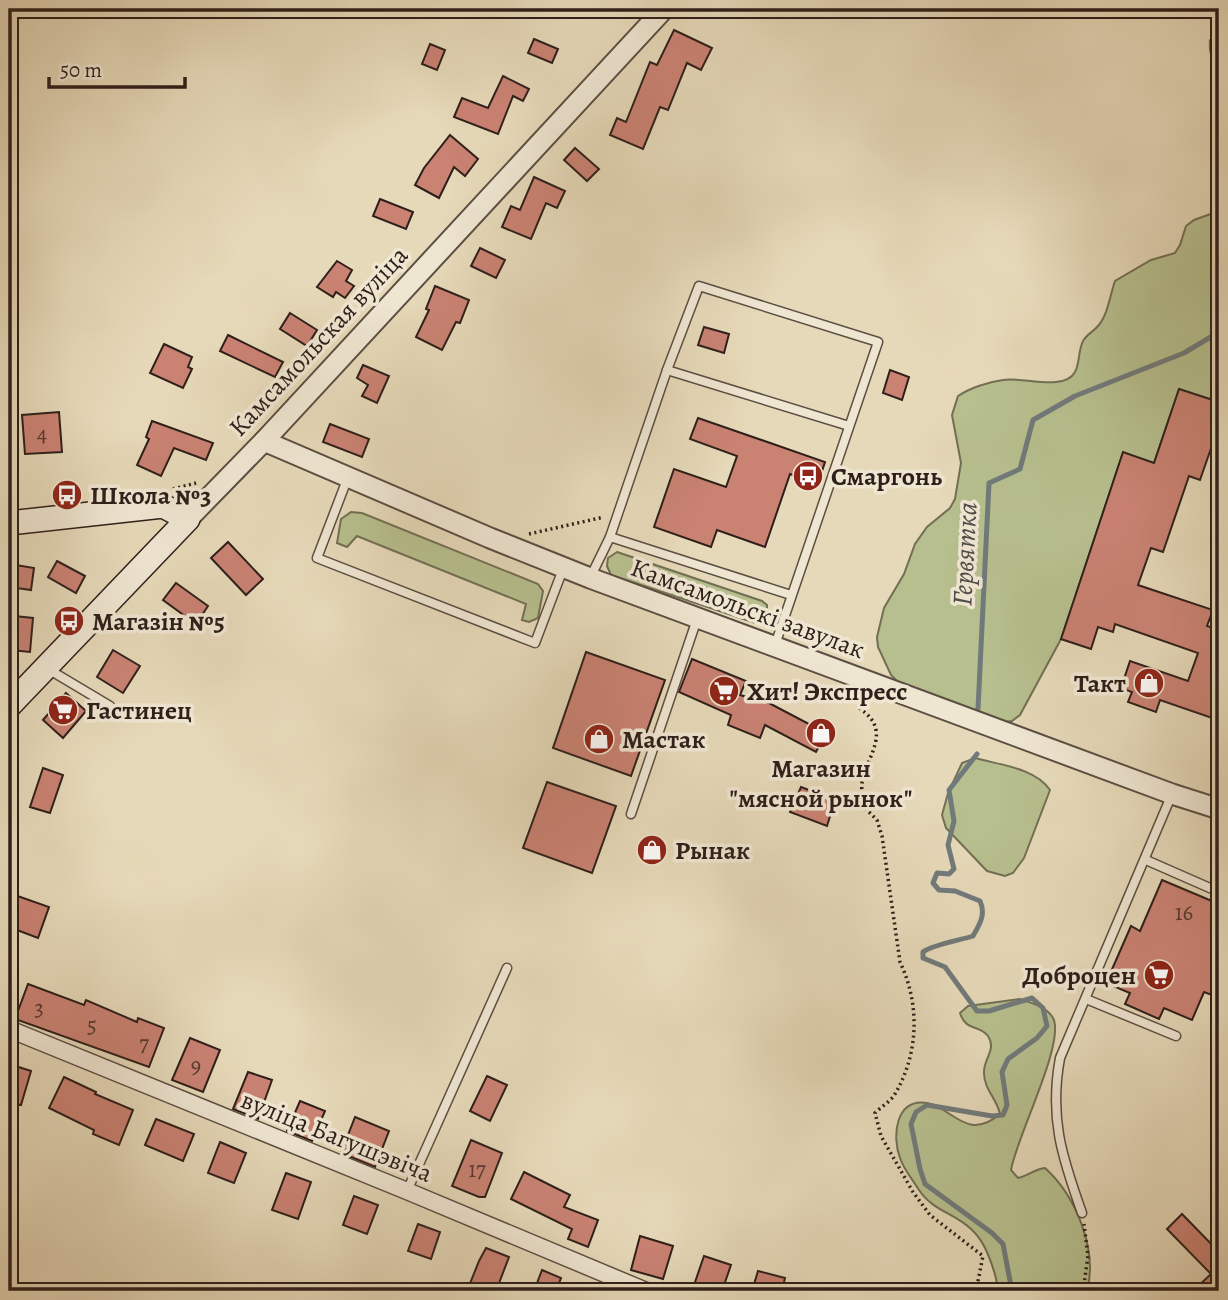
<svg xmlns="http://www.w3.org/2000/svg" width="1228" height="1300" viewBox="0 0 1228 1300" font-family="Alegreya,serif">
  <rect width="100%" height="100%" fill="#e6d9b9"/>
  <filter id="stains"><feTurbulence type="fractalNoise" baseFrequency=".00286" numOctaves="4"/><feColorMatrix values="0 0 0 0 .2 0 0 0 0 .09 0 0 0 0 .02 0 0 0 .5 -.17"/></filter>
  <radialGradient id="worn" r=".72"><stop offset=".6" stop-color="#630" stop-opacity="0"/><stop offset="1" stop-color="#630" stop-opacity=".3"/></radialGradient>
  <!-- green -->
  <g fill="#b7bf8e" stroke="#726f54" stroke-width="2">
    <path d="M1219,35V66C1211,58 1209,52 1210,40Z"/>
    <path d="M1219,211V402L1179,389L1154,463L1123,453L1061,639L1020,715L1012,721L1005,722L904,688L891,675L878,647L877,637L884,608L904,574L915,544L927,527L950,508L955,499L961,463L952,415L958,396C970,388 988,382 1003,380C1021,376 1064,392 1075,372C1080,363 1078,351 1083,341C1087,334 1093,332 1098,326C1108,315 1110,295 1115,281L1151,260L1175,253L1180,245L1186,226L1194,220Z"/>
    <polygon points="351,512 362,513 538,584 543,591 538,618 529,622 522,620 526,604 357,536 347,547 337,543 341,519"/>
    <polygon points="617,552 762,601 767,605 767,617 755,623 611,575 607,566 608,558"/>
    <path d="M975,758C1000,765 1035,768 1050,790L1024,858L1013,873L1005,876L987,871L946,828L942,815L948,793L962,763Z"/>
    <path d="M1020,999C1032,1003 1047,1007 1053,1018C1066,1042 1016,1138 1011,1170L1018,1178C1029,1176 1034,1169 1045,1168C1076,1196 1098,1250 1087,1291H996C998,1281 995,1275 992,1265C987,1251 982,1239 971,1229C954,1213 933,1211 919,1190C913,1180 904,1170 900,1158C892,1137 895,1098 927,1103C953,1108 967,1142 1000,1114C997,1099 984,1089 984,1073C983,1059 997,1050 988,1036C979,1024 966,1032 960,1013L968,1006Z"/>
  </g>
  <g fill="none" stroke-linecap="round" stroke-linejoin="round">
    <!-- stream -->
    <g stroke="#717a7b" stroke-width="5">
      <polyline points="978,709 989,483 1020,469 1033,420 1075,396 1184,353 1219,332"/>
      <path d="M977,754L949,790L954,821L948,845L954,869L949,874L937,873L933,883L939,890L955,891L980,901C986,914 980,924 973,936C961,940 931,945 923,952V958L945,967L977,1011H989L1032,998L1043,1008L1047,1026L1037,1038L1008,1059L1002,1072L1007,1105L1003,1115L992,1116L927,1105L916,1112L911,1124L920,1169L925,1184L992,1233L1003,1244L1012,1291"/>
    </g>
  </g>
  <!-- building -->
  <g fill="#ca8273" stroke="#2e1f1a" stroke-width="2">
    <polygon points="674,30 712,48 701,70 687,63 668,110 660,107 643,149 610,135 617,118 626,122 650,62 657,65"/>
    <polygon points="534,39 558,49 552,63 528,53"/>
    <polygon points="430,44 445,50 437,70 422,64"/>
    <polygon points="503,76 529,89 523,101 513,96 498,134 454,117 462,98 488,108"/>
    <polygon points="450,135 478,159 465,176 454,167 439,198 415,185 424,168"/>
    <polygon points="575,148 599,169 587,181 564,160"/>
    <polygon points="534,177 565,191 557,208 546,203 531,239 502,227 511,206 520,210"/>
    <polygon points="380,199 413,212 406,229 373,216"/>
    <polygon points="480,248 505,260 496,278 471,266"/>
    <polygon points="337,261 352,270 346,281 354,286 345,298 336,292 333,297 317,287"/>
    <polygon points="435,286 469,300 460,323 456,322 442,350 416,337 429,310 426,309"/>
    <polygon points="290,313 317,330 307,346 280,329"/>
    <polygon points="704,327 729,334 724,353 698,345"/>
    <polygon points="228,335 283,362 275,377 220,351"/>
    <polygon points="164,344 192,357 188,367 192,369 183,388 150,373"/>
    <polygon points="363,365 389,376 377,403 362,396 368,385 357,378"/>
    <polygon points="890,370 909,377 902,400 883,393"/>
    <polygon points="1179,389 1219,402 1219,438 1215,437 1200,480 1189,476 1163,552 1151,548 1138,585 1213,610 1207,626 1219,630 1219,706 1215,719 1160,700 1156,712 1128,702 1132,692 1121,688 1130,661 1188,681 1198,653 1115,624 1113,632 1098,627 1091,649 1061,639 1123,452 1154,463"/>
    <polygon points="59,412 62,452 25,454 22,415"/>
    <polygon points="698,418 825,462 818,483 790,474 765,547 717,530 711,547 654,527 674,469 726,487 737,456 690,439"/>
    <polygon points="152,421 213,443 206,460 174,448 161,476 137,465 149,439 146,437"/>
    <polygon points="330,424 369,439 362,457 323,442"/>
    <polygon points="228,542 263,579 246,595 211,558"/>
    <polygon points="57,561 85,576 76,593 48,577"/>
    <polygon points="10,564 34,568 31,590 9,587"/>
    <polygon points="176,583 208,606 196,624 163,600"/>
    <polygon points="14,616 33,618 30,652 11,650"/>
    <polygon points="113,650 140,666 123,693 97,677"/>
    <polygon points="586,652 665,680 631,776 553,748"/>
    <polygon points="692,659 746,681 740,695 769,703 826,733 816,752 765,725 760,738 728,725 731,715 679,692"/>
    <polygon points="66,693 86,711 63,738 43,720"/>
    <polygon points="43,768 63,775 50,813 30,807"/>
    <polygon points="547,782 616,806 592,873 523,848"/>
    <polygon points="801,787 835,800 827,826 790,812"/>
    <polygon points="1162,880 1219,904 1219,979 1212,995 1204,992 1192,1020 1164,1008 1159,1019 1125,1004 1130,993 1106,983 1131,926 1140,931"/>
    <polygon points="9,893 49,907 38,938 9,927"/>
    <polygon points="28,984 84,1005 86,1000 137,1022 138,1018 164,1028 149,1067 15,1019"/>
    <polygon points="190,1038 220,1050 203,1092 172,1080"/>
    <polygon points="9,1064 31,1071 21,1105 9,1103"/>
    <polygon points="248,1072 272,1080 258,1119 233,1109"/>
    <polygon points="487,1076 507,1085 490,1121 470,1111"/>
    <polygon points="64,1077 96,1092 95,1094 133,1110 119,1145 93,1134 94,1130 49,1108"/>
    <polygon points="300,1101 325,1111 312,1141 287,1131"/>
    <polygon points="355,1117 389,1131 375,1167 341,1153"/>
    <polygon points="156,1119 194,1134 183,1161 145,1145"/>
    <polygon points="471,1140 502,1153 485,1197 479,1197 452,1186"/>
    <polygon points="220,1142 246,1153 234,1183 208,1173"/>
    <polygon points="524,1172 570,1195 564,1207 598,1220 588,1247 568,1239 572,1229 511,1199"/>
    <polygon points="286,1173 311,1182 298,1219 272,1210"/>
    <polygon points="354,1196 378,1205 367,1234 343,1225"/>
    <polygon points="1182,1214 1219,1252 1219,1291 1193,1291 1211,1274 1167,1229"/>
    <polygon points="418,1224 440,1232 431,1259 408,1251"/>
    <polygon points="640,1236 673,1246 663,1279 631,1270"/>
    <polygon points="486,1248 509,1257 496,1291 467,1291 479,1261"/>
    <polygon points="704,1256 731,1265 722,1291 692,1291"/>
    <polygon points="542,1270 561,1278 556,1291 534,1291"/>
    <polygon points="758,1271 785,1278 782,1291 752,1291"/>
  </g>
  <g fill="none" stroke-linecap="round" stroke-linejoin="round">
    <!-- service casing -->
    <g stroke="#5c4e42" stroke-width="11">
      <g id="service">
        <polyline points="667,370 849,426"/>
        <polyline points="348,477 317,558 535,643 563,569"/>
        <polyline points="610,537 791,595"/>
        <polyline points="590,578 610,537 667,370 699,286 878,342 775,645"/>
        <polyline points="48,669 110,706"/>
        <polyline points="631,814 697,619"/>
        <polyline points="1146,860 1219,892"/>
        <polyline points="1086,999 1176,1036"/>
        <polyline points="407,1191 507,968"/>
        <path d="M1082,1213C1062,1157 1049,1118 1060,1058L1172,794"/>
      </g>
    </g>
    <!-- minor casing -->
    <g stroke="#5c4e42" stroke-width="19">
      <polyline id="minor" points="9,1029 407,1191 646,1291"/>
    </g>
    <!-- tertiary casing -->
    <g stroke="#5c4e42" stroke-width="23">
      <g id="tertiary">
        <polyline points="264,441 490,538 590,578 1172,794 1219,809"/>
        <polyline points="188,519 264,441 664,9"/>
      </g>
    </g>
    <!-- secondary casing -->
    <g stroke="#2e1f1a" stroke-width="26">
      <polyline id="secondary" points="9,523 163,506 188,519 9,706"/>
    </g>
    <!-- path -->
    <g stroke="#2e1f1a" stroke-width="3.5" stroke-dasharray="2 3.5" stroke-linecap="butt">
      <polyline points="173,489 196,483"/>
      <polyline points="529,534 604,517"/>
      <path d="M859,708C894,731 866,756 862,783C861,790 863,799 863,806L877,820L882,836L900,962C920,1004 919,1053 895,1094C891,1101 881,1107 875,1113L881,1136L913,1192L930,1215L983,1256L976,1291"/>
      <polyline points="1083,1291 1088,1256 1084,1224"/>
    </g>
    <!-- service -->
    <use href="#service" stroke="#efe6d2" stroke-width="8"/>
    <!-- minor -->
    <use href="#minor" stroke="#efe6d2" stroke-width="16"/>
    <!-- tertiary -->
    <use href="#tertiary" stroke="#efe6d2" stroke-width="19"/>
    <!-- secondary -->
    <use href="#secondary" stroke="#efe6d2" stroke-width="23"/>
  </g>
  <!-- icons -->
  <defs>
    <g id="bus-disc" transform="scale(1.575)"><circle r="9.5" fill="#8f2418" stroke="#efe6d2"/><path d="M-5-6H5V4H4V6H2V4H-2V6H-4V4H-5ZM-3.5-4V0h7V-4ZM-3.5 1.2v1.5H-2V1.2ZM2 1.2v1.5H3.5V1.2Z" fill="#fff"/></g>
    <g id="shop-disc" transform="scale(1.575)"><circle r="9.5" fill="#8f2418" stroke="#efe6d2"/><path d="M-5-2.5h2.3a2.7 3.5 0 0 1 5.4 0H5L5.5 6h-11ZM-1.5-2.5h3a1.5 2.3 0 0 0-3 0Z" fill="#fff"/></g>
    <g id="supermarket-disc" transform="scale(1.575)"><circle r="9.5" fill="#8f2418" stroke="#efe6d2"/><path d="M-6-5.5h2.5l.6 2H6L4.5 2H-2.5L-4.4-4H-6ZM-1.5 3.2a1.3 1.3 0 1 0 .1 0ZM3 3.2a1.3 1.3 0 1 0 .1 0Z" fill="#fff"/></g>
  </defs>
  <g fill-rule="evenodd">
    <use href="#bus-disc" x="808" y="476"/>
    <use href="#bus-disc" x="67" y="495"/>
    <use href="#bus-disc" x="69" y="621"/>
    <use href="#shop-disc" x="1149" y="683"/>
    <use href="#supermarket-disc" x="724" y="691"/>
    <use href="#supermarket-disc" x="63" y="710"/>
    <use href="#shop-disc" x="821" y="733"/>
    <use href="#shop-disc" x="599" y="739"/>
    <use href="#shop-disc" x="652" y="850"/>
    <use href="#supermarket-disc" x="1159" y="975"/>
  </g>
  <g text-anchor="middle" stroke-width="7" stroke-linejoin="round" paint-order="stroke">
    <!-- number labels -->
    <g font-size="23" fill="#553830">
      <text x="42" y="441">4</text>
      <text x="1184" y="920">16</text>
      <text x="39" y="1016">3</text>
      <text x="92" y="1033">5</text>
      <text x="144" y="1051">7</text>
      <text x="196" y="1073">9</text>
      <text x="477" y="1177">17</text>
    </g>
    <!-- street labels -->
    <g font-size="26" fill="#2e1f1a" stroke="#efe6d2">
      <text transform="translate(318 341) rotate(-47)" y="9">Камсамольская вуліца</text>
      <text transform="translate(748 608) rotate(20)" y="9">Камсамольскі завулак</text>
      <text transform="translate(337 1136) rotate(22)" y="9">вуліца Багушэвіча</text>
    </g>
    <!-- poi labels -->
    <g font-size="26" font-weight="bold" fill="#2e1f1a" stroke="#efe6d2" text-anchor="start">
      <text x="831" y="485">Смаргонь</text>
      <text x="90" y="504">Школа №3</text>
      <text x="92" y="630">Магазін №5</text>
      <text x="1126" y="692" text-anchor="end">Такт</text>
      <text x="747" y="700">Хит! Экспресс</text>
      <text x="86" y="719">Гастинец</text>
      <text x="622" y="748">Мастак</text>
      <text x="821" y="777" text-anchor="middle">Магазин<tspan x="821" dy="30">"мясной рынок"</tspan></text>
      <text x="675" y="859">Рынак</text>
      <text x="1136" y="984" text-anchor="end">Доброцен</text>
    </g>
    <!-- water labels -->
    <g font-size="28" font-style="italic" fill="#4f4d4a" stroke="#efe6d2">
      <text transform="translate(964 554) rotate(-87)" y="10">Гервятка</text>
    </g>
  </g>
  <!-- margin -->
  <rect width="1228" height="1300" fill="none" stroke="#e6d9b9" stroke-width="35"/>
  <rect x="10" y="10" width="1207" height="1279" fill="none" stroke="#2e1f1a" stroke-width="3.5"/>
  <rect x="18" y="18" width="1193" height="1265" fill="none" stroke="#2e1f1a" stroke-width="2"/>
  <!-- scale -->
  <path d="M49 77v10h136v-10" fill="none" stroke="#2e1f1a" stroke-width="3.5"/>
  <text x="60" y="77" font-size="21" fill="#2e1f1a" stroke="#efe6d2" stroke-width="5" paint-order="stroke">50 m</text>
  <rect width="100%" height="100%" filter="url(#stains)"/>
  <rect width="100%" height="100%" fill="url(#worn)"/>
</svg>
